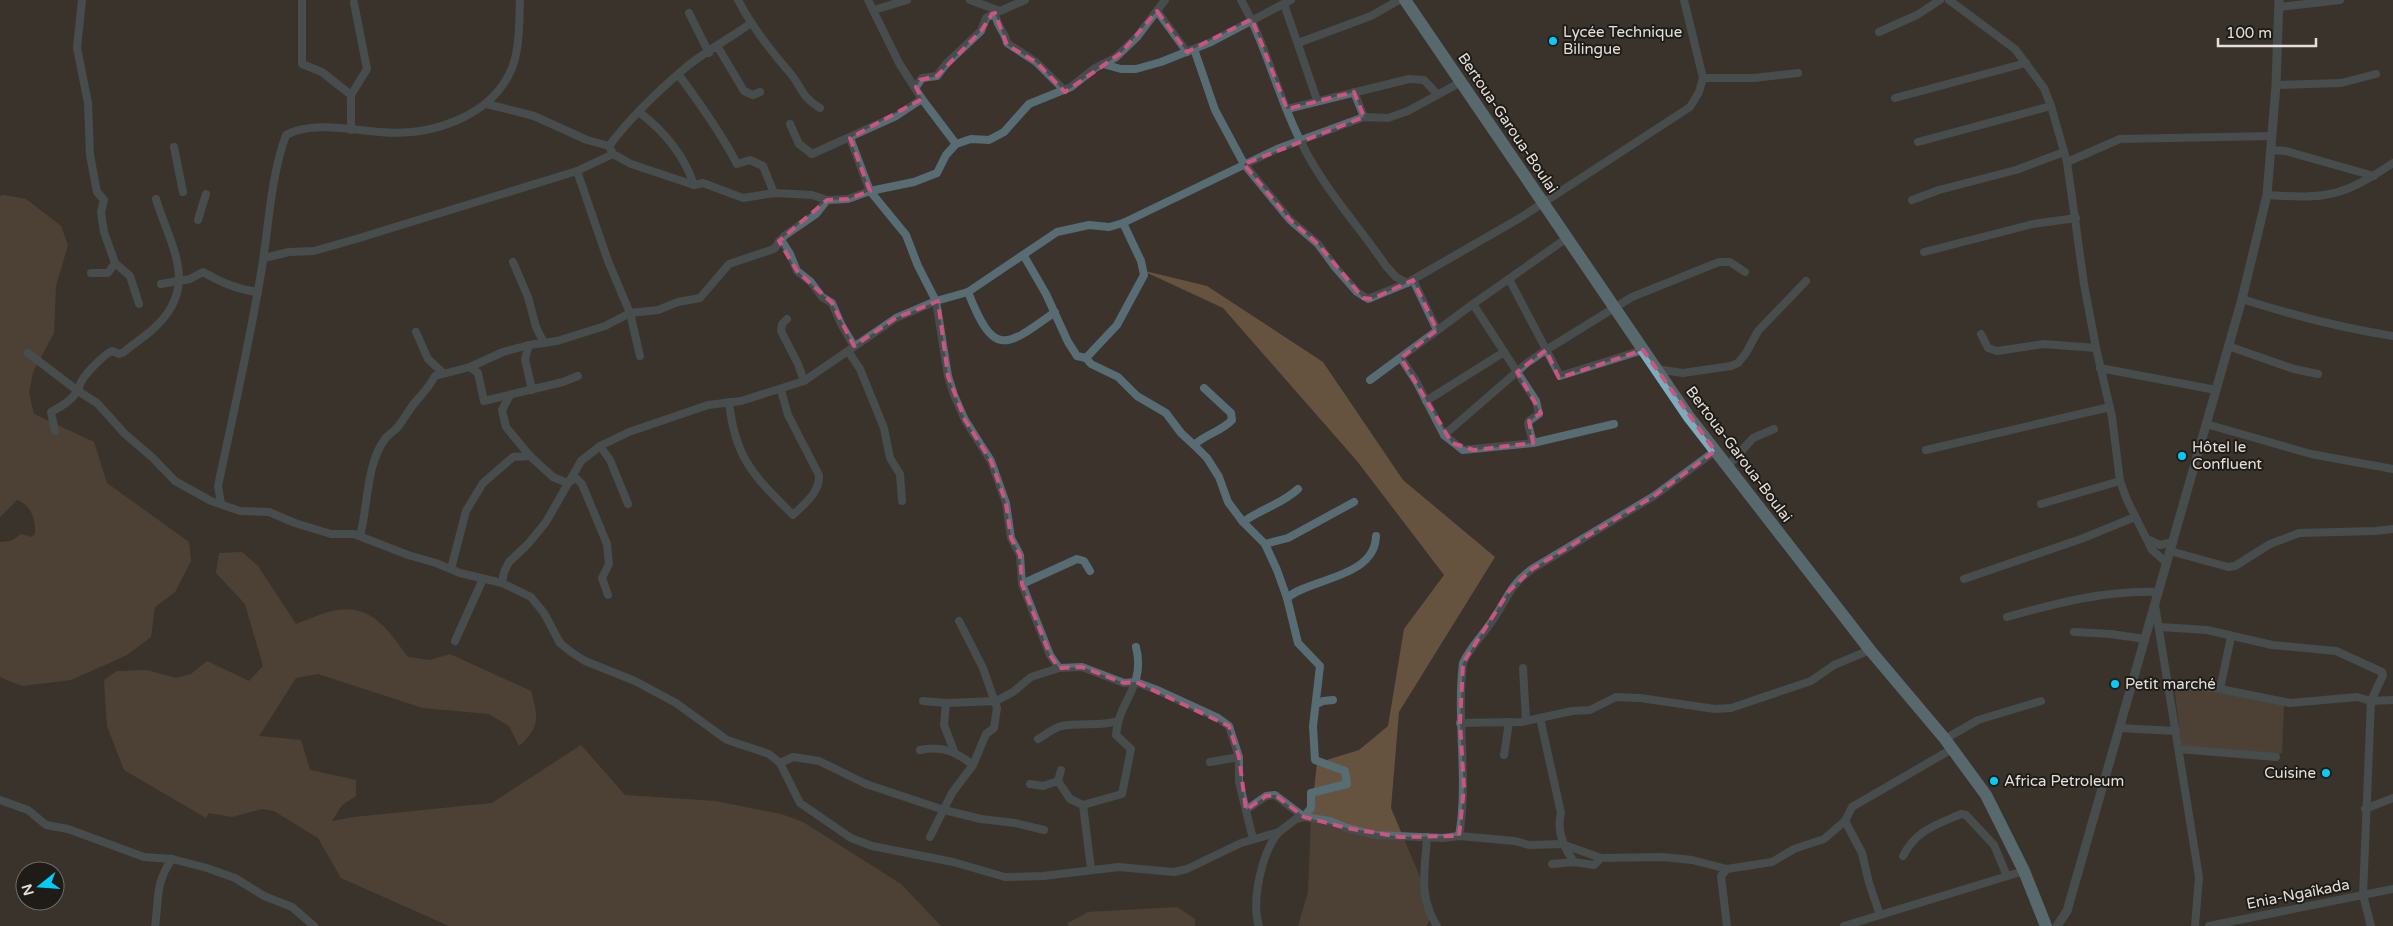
<svg xmlns="http://www.w3.org/2000/svg" width="2393" height="926" viewBox="0 0 2393 926" font-family="'Varela Round',sans-serif">
  <rect width="100%" height="100%" fill="#3b332c"/>
  <!-- green -->
  <g fill="#655340">
    <path d="M4,195L26,199L61,226L68,245L56,286L54,333L33,372L29,393L34,414L94,442L107,483L189,542L191,561L175,592L155,607L151,637L127,655L71,680L22,686L0,677V542L11,541L21,534L32,537L35,534C36,521 32,505 17,500L0,517V196Z"/>
    <polygon points="1141,270 1207,286 1323,362 1403,480 1495,557 1399,712 1391,808 1433,908 1427,926 1298,926 1308,892 1311,818 1317,763 1359,750 1388,726 1404,629 1444,575 1357,461 1223,308"/>
    <path d="M242,552L258,566L296,624C310,619 324,612 337,610C373,604 390,633 408,657L430,660L450,654L531,691C538,716 541,727 519,746L509,726L489,714L423,708L318,674L296,678L259,736L301,740L310,770L356,780V796L342,805L332,821L354,817L492,803L581,745L625,795L715,801L781,814L803,822L901,884L941,926H449L341,878L318,838L274,811L262,809L232,817L209,813L206,818L124,770L107,726L104,680L117,671L147,670L176,678L191,674L207,661L249,681L263,666L245,604L216,573L219,553Z"/>
    <polygon points="2174,685 2284,702 2282,753 2266,758 2182,750"/>
    <polygon points="1177,907 1195,919 1195,926 1068,926 1068,923 1088,912"/>
  </g>
  <g fill="none" stroke-linecap="round" stroke-linejoin="round">
    <!-- minor -->
    <g stroke="#576c73" stroke-width="8">
      <polyline points="82,0 77,48 88,103 90,155 97,192 104,200 101,212 104,232 115,263 130,276 139,304"/>
      <polyline points="302,0 302,64 322,72 351,95 351,130"/>
      <path d="M738,0C752,27 770,50 790,73C803,88 800,96 820,108"/>
      <polyline points="868,0 899,63 922,99 956,144"/>
      <polyline points="970,0 1000,11 1025,0"/>
      <path d="M1241,0C1267,46 1278,98 1302,144C1324,189 1359,226 1386,266L1396,277L1407,283"/>
      <polyline points="1949,0 2015,49 2044,88 2051,106 2067,162 2084,284 2096,348 2112,417 2120,481 2127,500 2152,550 2167,563"/>
      <polyline points="1284,4 1317,100"/>
      <polyline points="2279,7 2340,0"/>
      <polyline points="874,10 907,0"/>
      <polyline points="1157,11 1187,52"/>
      <polyline points="689,13 709,53"/>
      <polyline points="1879,32 1917,15 1940,0"/>
      <polyline points="1298,43 1371,16 1399,0"/>
      <polyline points="715,48 719,49 744,91 753,95 760,92"/>
      <polyline points="1194,49 1215,110 1244,164 1290,220 1318,244 1335,267 1357,292 1368,299 1407,283 1520,218 1690,107 1699,92 1703,78 1684,0"/>
      <polyline points="1103,64 1121,69 1136,69 1161,62 1211,42 1291,0"/>
      <path d="M677,76L681,78C701,105 721,133 737,164L750,160L763,166L774,193"/>
      <polyline points="1703,78 1754,78 1798,73"/>
      <polyline points="2276,85 2341,83 2376,74"/>
      <path d="M916,87L922,78L937,76L946,64L981,31L986,18L995,13C997,28 1005,31 1007,43L1036,62L1064,90"/>
      <polyline points="1354,92 1364,117"/>
      <polyline points="351,95 367,69 354,3"/>
      <polyline points="1895,98 2026,63"/>
      <polyline points="487,104 534,116 587,140 609,146 613,154 631,164 694,185 703,183 743,198 774,193 812,195 827,200 848,199 870,191 914,182 937,173 946,155 956,144 971,139 989,140 1004,132 1029,104 1071,87 1095,68 1115,58 1137,37 1165,0"/>
      <polyline points="1287,109 1409,79 1424,80 1437,94"/>
      <path d="M639,112C664,131 684,155 694,185"/>
      <polyline points="790,124 799,144 812,154 896,116 922,99"/>
      <polyline points="850,138 870,191 906,235 918,266 936,301 948,376 954,395 965,420 991,461 1006,503 1011,538 1020,555 1022,584 1050,655 1059,668"/>
      <polyline points="1918,142 2051,106"/>
      <path d="M609,146C630,118 657,92 684,69C704,52 729,39 751,23"/>
      <polyline points="174,147 183,192"/>
      <polyline points="2271,150 2286,151 2374,176"/>
      <polyline points="2067,162 2120,139 2272,136"/>
      <polyline points="577,171 608,261 630,313 640,356"/>
      <path d="M2267,195C2327,199 2342,197 2393,163"/>
      <polyline points="1912,200 1939,190 2016,170 2064,152"/>
      <polyline points="198,220 206,194"/>
      <polyline points="779,241 783,243 790,254 797,271 811,282 822,297 832,303 841,324 854,346"/>
      <polyline points="1924,252 2033,224 2076,218"/>
      <polyline points="1024,256 1046,294 1068,342 1077,356 1086,358 1117,325 1144,275 1141,261 1123,223"/>
      <polyline points="264,258 289,252 314,251 356,239 577,171 613,154"/>
      <polyline points="513,262 528,297 536,327 544,343"/>
      <polyline points="91,273 108,273 115,263"/>
      <polyline points="1509,279 1560,376 1643,350"/>
      <polyline points="1413,280 1437,330"/>
      <path d="M161,284L190,279L203,272C220,282 237,290 258,292"/>
      <path d="M968,292C994,358 1005,348 1055,312"/>
      <path d="M2242,299C2292,315 2341,328 2393,336"/>
      <polyline points="1473,304 1536,401 1539,414 1529,421 1528,424 1533,443"/>
      <polyline points="787,319 782,324 781,331 798,364 804,381"/>
      <polyline points="416,332 428,359 442,372"/>
      <polyline points="1981,334 1988,348 1997,351 2044,344 2096,348"/>
      <polyline points="529,345 525,359 532,390"/>
      <polyline points="2228,346 2294,369 2318,374"/>
      <polyline points="848,351 860,369 884,428 890,458 900,474 902,501"/>
      <polyline points="28,353 78,391 97,403 125,434 153,458 175,481 211,501 240,511 269,512 295,523 331,534 354,534 408,555 436,563 460,573 502,583 531,597 544,613 560,643 571,652 585,661 635,681 676,703 727,740 769,754 780,763 800,803 851,838 872,846 953,862 1005,877 1043,876 1119,867 1174,872 1187,869 1241,843 1279,832 1296,819 1304,817 1330,821 1347,828 1375,835 1443,838 1459,836 1515,841 1529,845 1562,844 1601,858 1663,857 1692,860 1727,869 1772,862 1794,849 1824,839 1845,821 1852,807 1952,749"/>
      <path d="M1086,358L1091,364L1118,377L1137,396L1166,413L1181,433L1194,445C1206,434 1222,431 1232,420L1231,413L1204,388"/>
      <polyline points="1401,358 1416,381 1444,435 1463,450 1533,443 1614,424"/>
      <polyline points="470,367 478,373 484,401 563,382 578,376"/>
      <polyline points="2100,368 2216,390"/>
      <polyline points="1656,369 1683,373 1731,366 1738,363 1746,353 1758,331 1806,281"/>
      <polyline points="1370,380 1473,304 1567,238"/>
      <polyline points="510,395 502,410 506,427 530,456 553,477 567,483 576,478 582,484 607,544 609,564 602,578 608,595"/>
      <polyline points="1426,401 1504,352"/>
      <path d="M729,402C735,459 754,476 793,515C804,504 820,493 819,475L788,415L781,390"/>
      <polyline points="2206,424 2311,454 2393,469"/>
      <path d="M55,431L51,412C60,407 70,402 76,393C79,390 79,386 81,382C86,373 102,356 112,351L119,354L124,352C133,344 143,338 152,330C201,287 171,248 156,199"/>
      <polyline points="1444,435 1527,363 1546,350 1632,297 1719,262 1730,262 1745,272"/>
      <polyline points="1194,445 1207,458 1219,477 1228,502 1243,522 1265,544 1277,570 1287,598 1298,643 1320,666 1313,726 1315,760 1345,771 1347,784 1311,793 1311,808 1304,817 1275,795 1266,796 1246,810"/>
      <polyline points="600,446 610,460 628,504"/>
      <polyline points="1926,450 2110,407"/>
      <polyline points="1727,467 1753,438 1774,429"/>
      <path d="M221,504L218,486C233,415 249,345 261,273C269,227 270,179 286,135C312,121 351,130 380,132C430,137 492,117 512,68C520,47 519,22 520,0"/>
      <polyline points="2041,504 2120,481"/>
      <path d="M1243,522C1261,509 1282,504 1298,489"/>
      <path d="M360,536C368,507 366,464 385,439C388,435 393,432 396,429C404,420 409,409 417,400C424,392 430,386 435,376L470,367L503,352L529,345L557,341L605,326L630,313L658,310L678,302L700,298L729,264L774,249L784,236L816,214L827,200"/>
      <polyline points="2149,540 2160,545 2173,542"/>
      <polyline points="1265,544 1288,538 1354,502"/>
      <polyline points="2170,551 2228,567 2235,566 2270,544 2299,533 2375,531 2393,529"/>
      <polyline points="451,569 466,511 483,483 513,457 530,456"/>
      <polyline points="1964,579 2081,539 2135,517"/>
      <polyline points="502,583 504,572 509,562 528,544 546,522 581,461 600,446 629,432 708,405 741,401 804,381 896,318 936,301 968,292 1057,232 1089,225 1109,227 1123,223 1277,149 1364,117 1388,118 1408,111 1461,82"/>
      <polyline points="1022,584 1077,559 1084,561 1090,571"/>
      <path d="M1287,598C1310,578 1375,578 1376,536"/>
      <polyline points="2155,605 2199,877 2195,926"/>
      <path d="M2007,617C2057,603 2106,590 2158,592"/>
      <polyline points="2159,627 2207,630 2272,645 2336,651 2382,672 2383,675 2371,701 2393,700"/>
      <polyline points="2074,632 2111,634 2145,639"/>
      <polyline points="455,641 483,579"/>
      <polyline points="1523,668 1526,721"/>
      <polyline points="2168,683 2220,689 2290,703 2357,697 2371,701 2363,895 2371,926"/>
      <polyline points="2220,689 2231,637"/>
      <polyline points="923,701 946,703 996,701 1013,692 1031,677 1059,668 1082,667 1124,683 1136,682 1157,690 1218,718 1229,726 1239,757 1239,782 1253,839"/>
      <polyline points="946,703 944,725 954,751"/>
      <polyline points="1317,704 1323,701 1333,700"/>
      <path d="M1540,718L1561,813C1556,831 1564,848 1574,862"/>
      <polyline points="1460,723 1521,722 1572,711 1590,710 1616,697 1640,698 1715,709 1731,708 1811,681 1834,665 1870,650"/>
      <polyline points="2119,728 2176,731"/>
      <path d="M1038,739C1045,735 1055,727 1062,726C1080,722 1101,727 1117,721"/>
      <polyline points="1945,739 1978,720 2041,701"/>
      <polyline points="2179,749 2276,757"/>
      <path d="M920,750C942,745 956,752 973,765"/>
      <polyline points="1504,755 1509,722"/>
      <polyline points="1210,762 1239,757"/>
      <polyline points="780,763 793,757 819,761 866,784 944,810 981,819 1015,823 1044,830"/>
      <polyline points="1061,770 1058,781 1070,799 1083,805 1091,869"/>
      <polyline points="1030,784 1043,786 1058,781"/>
      <polyline points="0,800 28,810 46,825 68,829 144,857 172,859 207,868 235,878 264,896 292,907 314,926"/>
      <path d="M1083,805L1122,794L1131,749L1116,735C1118,701 1146,687 1136,647"/>
      <polyline points="2365,809 2393,798"/>
      <polyline points="1845,821 1862,853 1869,883 1880,915"/>
      <path d="M1459,836C1469,779 1456,721 1463,663C1470,647 1483,635 1492,621C1509,597 1507,588 1532,569L1654,496L1715,451"/>
      <polyline points="930,837 952,793 973,765 986,734 994,728 997,708 983,668 959,621"/>
      <path d="M1427,837C1425,870 1418,897 1437,926"/>
      <path d="M1903,856C1916,830 1936,825 1961,814L1966,815L1994,845L2007,876"/>
      <polyline points="1552,864 1574,862 1594,865 1601,858"/>
      <path d="M155,926C159,899 155,883 172,859"/>
      <path d="M1259,926C1251,901 1262,851 1279,832"/>
      <polyline points="1727,926 1721,876 1727,869"/>
      <polyline points="1844,926 2024,871"/>
      <polyline points="2209,926 2393,889"/>
    </g>
    <!-- tertiary -->
    <polyline stroke="#576c73" stroke-width="9" points="2057,926 2067,911 2242,299 2267,195 2276,85 2279,0"/>
    <!-- trunk -->
    <polyline stroke="#7dacbc" stroke-width="12" points="1405,0 1689,417 1870,650 1945,739 1986,795 2024,871 2046,926"/>
  </g>
  <!-- marked area -->
  <path d="M0 0H2393V926H0ZM1157,11L1187,52L1252,19L1287,109L1354,92L1364,117L1244,164L1290,220L1318,244L1363,298L1372,299L1413,280L1437,330L1401,358L1452,443L1474,450L1533,443L1529,421L1541,413L1517,372L1546,350L1559,378L1643,350L1715,451L1654,496L1532,569L1509,591L1463,663L1460,723L1464,788L1459,836L1400,837L1347,828L1304,817L1275,795L1266,796L1246,810L1239,757L1229,726L1136,682L1124,683L1082,667L1059,668L1050,655L1022,584L1020,555L1011,538L1006,503L991,461L965,420L948,376L938,301L896,318L854,346L832,303L797,271L779,241L827,200L848,199L870,191L850,138L922,99L916,87L920,80L937,76L981,31L992,14L995,13L1007,45L1036,62L1065,92L1121,53Z" fill="#3b332c" fill-opacity=".55" fill-rule="evenodd"/>
  <path fill="none" stroke="#cc5481" stroke-width="4" stroke-dasharray="10 6" stroke-linejoin="round" d="M1157,11L1187,52L1252,19L1287,109L1354,92L1364,117L1244,164L1290,220L1318,244L1363,298L1372,299L1413,280L1437,330L1401,358L1452,443L1474,450L1533,443L1529,421L1541,413L1517,372L1546,350L1559,378L1643,350L1715,451L1654,496L1532,569L1509,591L1463,663L1460,723L1464,788L1459,836L1400,837L1347,828L1304,817L1275,795L1266,796L1246,810L1239,757L1229,726L1136,682L1124,683L1082,667L1059,668L1050,655L1022,584L1020,555L1011,538L1006,503L991,461L965,420L948,376L938,301L896,318L854,346L832,303L797,271L779,241L827,200L848,199L870,191L850,138L922,99L916,87L920,80L937,76L981,31L992,14L995,13L1007,45L1036,62L1065,92L1121,53Z"/>
  <!-- markers -->
  <g fill="#06cbf9" stroke="#1f1c18" stroke-width="2">
    <circle cx="1553" cy="41" r="5"/>
    <circle cx="2182" cy="456" r="5"/>
    <circle cx="2115" cy="684" r="5"/>
    <circle cx="2326" cy="773" r="5"/>
    <circle cx="1994" cy="781" r="5"/>
  </g>
  <g text-anchor="middle" stroke-width="4" stroke-linejoin="round" paint-order="stroke">
    <!-- poi labels -->
    <g font-size="15" fill="#e4dfda" stroke="#1f1c18" text-anchor="start">
      <text x="1563" y="37">Lycée Technique<tspan x="1563" dy="17">Bilingue</tspan></text>
      <text x="2192" y="452">Hôtel le<tspan x="2192" dy="17">Confluent</tspan></text>
      <text x="2125" y="689">Petit marché</text>
      <text x="2316" y="778" text-anchor="end">Cuisine</text>
      <text x="2004" y="786">Africa Petroleum</text>
    </g>
    <!-- street labels -->
    <g font-size="15" fill="#e4dfda" stroke="#1f1c18">
      <text transform="translate(1508 123) rotate(56)" y="5">Bertoua-Garoua-Boulai</text>
      <text transform="translate(1739 454) rotate(53)" y="5">Bertoua-Garoua-Boulai</text>
      <text transform="translate(2298 894) rotate(-11)" y="5">Enia-Ngaîkada</text>
    </g>
  </g>
  <!-- north arrow -->
  <g transform="translate(40 886) rotate(253)"><circle r="24" fill="#1f1c18" stroke="#6e6a66"/>
  <path d="M0-4L9 19L0 12L-9 19Z" fill="#06cbf9"/>
  <text y="-8" font-size="14" font-weight="bold" text-anchor="middle" fill="#e4dfda">N</text>
  </g>
  <!-- scale -->
  <path d="M2218 38v8h98v-8" fill="none" stroke="#e4dfda" stroke-width="2.5"/>
  <text x="2226" y="38" font-size="15" fill="#e4dfda" stroke="#1f1c18" stroke-width="4" paint-order="stroke">100 m</text>
</svg>
